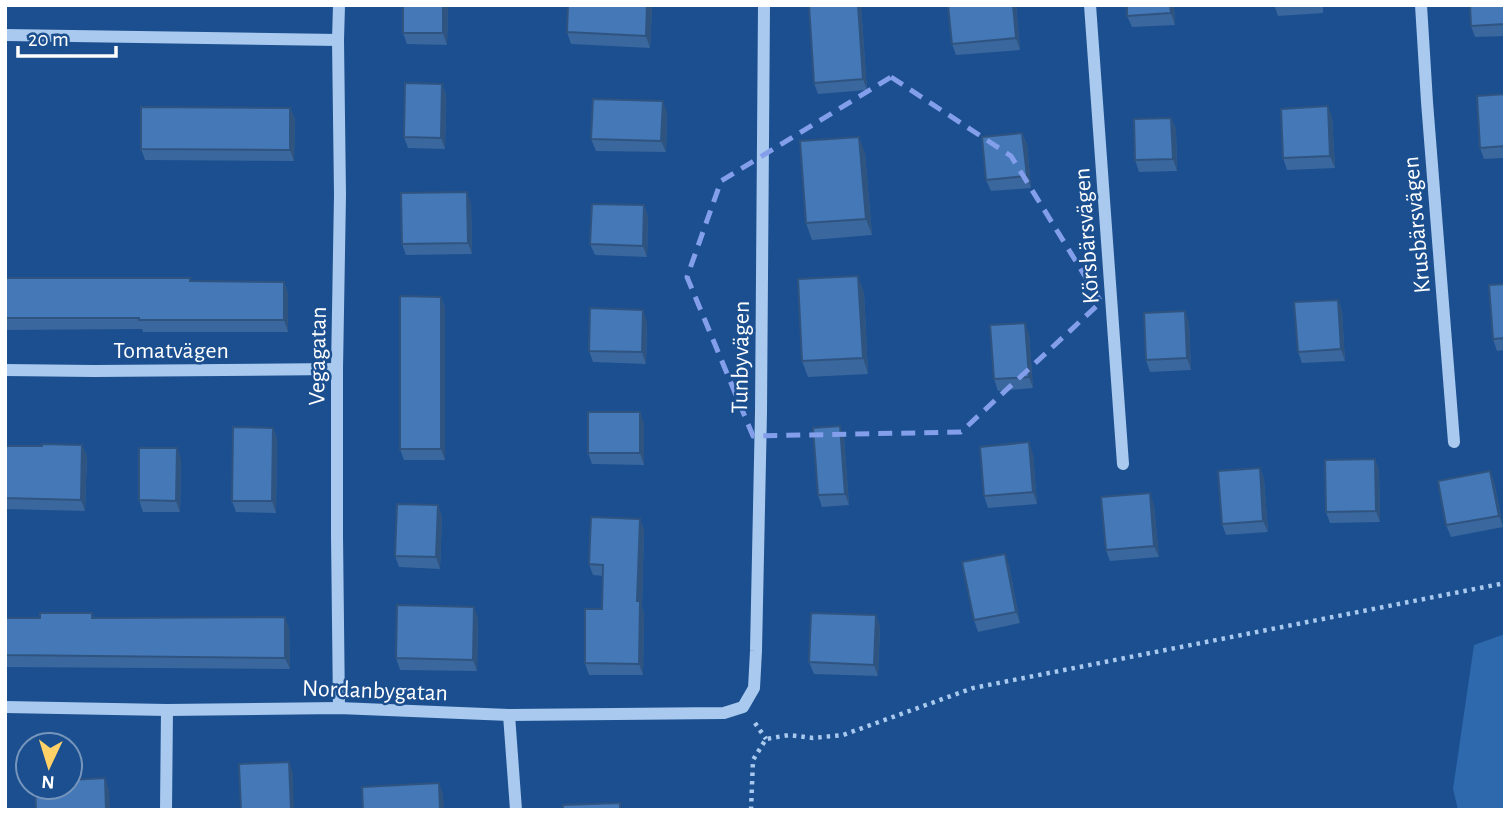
<svg xmlns="http://www.w3.org/2000/svg" width="1510" height="815" viewBox="0 0 1510 815" font-family="'Alegreya Sans',sans-serif">
  <rect width="100%" height="100%" fill="#1b4f8f"/>
  <!-- green -->
  <polygon fill="#2e69ad" points="1505,634 1505,810 1458,810 1453,789 1474,645"/>
  <g fill="none" stroke-linecap="round" stroke-linejoin="round">
    <!-- path -->
    <g stroke="#a9c9ee" stroke-width="4.5" stroke-dasharray="3.5 5" stroke-linecap="butt">
      <polyline points="755,723 766,739"/>
      <polyline points="751,810 753,760 766,739 789,735 813,738 843,735 973,688 1505,583"/>
    </g>
    <!-- minor -->
    <g stroke="#a9c9ee" stroke-width="12">
      <polyline points="339,5 338,40 340,195 337,369 337,536 339,708"/>
      <polyline points="1090,5 1123,464"/>
      <polyline points="1421,5 1427,102 1454,442"/>
      <polyline points="5,35 338,40"/>
      <polyline points="5,370 94,371 337,369"/>
      <polyline points="5,707 167,710 339,708 509,715 724,713 743,707 754,688 756,651 761,412 764,5"/>
      <polyline points="509,715 516,810"/>
      <polyline points="166,810 167,710"/>
    </g>
  </g>
  <!-- wall -->
  <g fill="#3a679d">
    <polygon points="403,5 448,5 447,45 407,44 403,33"/>
    <polygon points="647,5 650,5 652,9 650,48 571,44 567,32"/>
    <polygon points="861,5 867,90 818,94 814,83"/>
    <polygon points="1016,5 1020,50 956,55 952,44"/>
    <polygon points="1174,5 1175,25 1132,27 1127,16"/>
    <polygon points="1274,5 1323,5 1323,13 1278,16"/>
    <polygon points="1505,5 1505,36 1475,37 1471,26"/>
    <polygon points="442,84 446,95 445,149 408,148 404,137"/>
    <polygon points="1505,94 1505,158 1484,159 1480,148"/>
    <polygon points="290,108 295,119 294,161 145,160 141,149"/>
    <polygon points="667,112 666,152 596,151 591,139"/>
    <polygon points="1332,117 1335,168 1287,170 1283,158"/>
    <polygon points="1171,118 1176,129 1177,171 1139,172 1135,160"/>
    <polygon points="1022,133 1027,144 1031,188 991,191 986,180"/>
    <polygon points="865,153 872,235 812,240 806,223"/>
    <polygon points="471,203 472,254 406,255 402,244"/>
    <polygon points="644,205 648,217 647,257 595,255 590,244"/>
    <polygon points="5,278 190,278 191,281 284,282 288,293 288,332 143,332 142,329 5,330"/>
    <polygon points="1505,284 1505,350 1497,351 1493,339"/>
    <polygon points="864,292 868,374 808,377 802,361"/>
    <polygon points="441,297 445,308 445,460 404,460 400,449"/>
    <polygon points="1338,300 1342,311 1345,361 1302,363 1298,352"/>
    <polygon points="647,321 646,364 593,362 589,351"/>
    <polygon points="1189,322 1191,370 1150,372 1146,360"/>
    <polygon points="1029,334 1033,388 998,391 994,379"/>
    <polygon points="644,423 644,465 592,464 588,453"/>
    <polygon points="273,428 277,439 276,513 236,512 232,501"/>
    <polygon points="844,437 849,505 822,507 818,495"/>
    <polygon points="5,446 87,456 85,511 5,509"/>
    <polygon points="1033,454 1037,504 988,508 984,496"/>
    <polygon points="181,459 180,512 143,512 139,500"/>
    <polygon points="1375,459 1379,470 1380,522 1330,523 1326,512"/>
    <polygon points="1260,468 1264,479 1268,532 1226,535 1222,524"/>
    <polygon points="1490,471 1494,482 1503,527 1451,537 1446,525"/>
    <polygon points="438,505 442,517 440,569 399,567 395,556"/>
    <polygon points="1154,505 1159,557 1110,561 1106,550"/>
    <polygon points="640,519 644,530 642,607 644,613 643,675 589,675 585,663 602,609 603,576 593,575 589,564"/>
    <polygon points="1009,565 1020,623 978,632 974,620"/>
    <polygon points="92,613 94,618 289,628 290,669 5,667 5,618 40,618"/>
    <polygon points="876,615 880,627 878,676 814,674 809,662"/>
    <polygon points="478,618 477,671 400,670 396,658"/>
  </g>
  <!-- shaded-wall -->
  <g fill="#305480">
    <polygon points="443,5 448,5 447,45 443,33"/>
    <polygon points="647,5 650,5 652,9 650,48 646,36"/>
    <polygon points="858,5 861,5 867,90 863,79"/>
    <polygon points="1013,5 1016,5 1020,50 1016,38"/>
    <polygon points="1170,5 1174,5 1175,25 1171,13"/>
    <polygon points="442,84 446,95 445,149 441,138"/>
    <polygon points="663,101 667,112 666,152 661,141"/>
    <polygon points="1328,106 1332,117 1335,168 1330,156"/>
    <polygon points="290,108 295,119 294,161 290,150"/>
    <polygon points="1171,118 1176,129 1177,171 1173,159"/>
    <polygon points="1022,133 1027,144 1031,188 1027,176"/>
    <polygon points="859,137 865,153 872,235 866,219"/>
    <polygon points="467,192 471,203 472,254 468,243"/>
    <polygon points="644,205 648,217 647,257 643,246"/>
    <polygon points="858,276 864,292 868,374 863,358"/>
    <polygon points="284,282 288,293 288,332 284,320"/>
    <polygon points="441,297 445,308 445,460 441,449"/>
    <polygon points="1338,300 1342,311 1345,361 1341,349"/>
    <polygon points="643,310 647,321 646,364 642,352"/>
    <polygon points="1185,311 1189,322 1191,370 1187,358"/>
    <polygon points="1025,323 1029,334 1033,388 1029,377"/>
    <polygon points="640,412 644,423 644,465 640,453"/>
    <polygon points="840,426 844,437 849,505 845,494"/>
    <polygon points="273,428 277,439 276,513 272,501"/>
    <polygon points="1029,442 1033,454 1037,504 1033,492"/>
    <polygon points="82,445 87,456 85,511 81,500"/>
    <polygon points="177,448 181,459 180,512 176,501"/>
    <polygon points="1375,459 1379,470 1380,522 1376,511"/>
    <polygon points="1260,468 1264,479 1268,532 1263,521"/>
    <polygon points="1490,471 1494,482 1503,527 1499,516"/>
    <polygon points="1150,493 1154,505 1159,557 1154,546"/>
    <polygon points="438,505 442,517 440,569 436,557"/>
    <polygon points="640,519 644,530 642,607 644,613 643,675 639,664 637,601"/>
    <polygon points="1005,554 1009,565 1020,623 1016,612"/>
    <polygon points="474,607 478,618 477,671 473,660"/>
    <polygon points="876,615 880,627 878,676 874,665"/>
    <polygon points="285,617 289,628 290,669 285,658"/>
    <polygon points="289,762 293,773 294,810 291,810"/>
    <polygon points="105,778 109,789 110,810 106,810"/>
    <polygon points="439,783 443,794 444,810 440,810"/>
  </g>
  <!-- building -->
  <g fill="#4478b7" stroke="#305480" stroke-width="2">
    <rect x="403" y="5" width="40" height="28"/>
    <polygon points="568,5 647,5 646,36 567,32"/>
    <polygon points="809,5 858,5 863,79 814,83"/>
    <polygon points="948,5 1013,5 1016,38 952,44"/>
    <polygon points="1127,5 1170,5 1171,13 1127,16"/>
    <polygon points="1470,5 1505,5 1505,24 1471,26"/>
    <polygon points="405,83 442,84 441,138 404,137"/>
    <polygon points="1505,94 1505,146 1480,148 1477,96"/>
    <polygon points="593,99 663,101 661,141 591,139"/>
    <polygon points="1328,106 1330,156 1283,158 1281,109"/>
    <polygon points="141,107 290,108 290,150 141,149"/>
    <polygon points="1171,118 1173,159 1135,160 1134,119"/>
    <polygon points="1022,133 1027,176 986,180 982,137"/>
    <polygon points="859,137 866,219 806,223 800,141"/>
    <polygon points="467,192 468,243 402,244 401,193"/>
    <polygon points="592,204 644,205 643,246 590,244"/>
    <polygon points="858,276 863,358 802,361 798,279"/>
    <polygon points="5,278 190,278 190,281 284,282 284,320 139,320 139,318 5,318"/>
    <polygon points="1505,284 1505,338 1493,339 1489,285"/>
    <polygon points="400,296 441,297 441,449 400,449"/>
    <polygon points="1338,300 1341,349 1298,352 1294,302"/>
    <polygon points="590,308 643,310 642,352 589,351"/>
    <polygon points="1185,311 1187,358 1146,360 1144,313"/>
    <polygon points="1025,323 1029,377 994,379 990,325"/>
    <rect x="588" y="412" width="52" height="41"/>
    <polygon points="840,426 845,494 818,495 813,428"/>
    <polygon points="233,427 273,428 272,501 232,501"/>
    <polygon points="1029,442 1033,492 984,496 980,447"/>
    <polygon points="42,444 82,445 81,500 5,498 5,446 42,446"/>
    <polygon points="139,448 177,448 176,501 139,500"/>
    <polygon points="1375,459 1376,511 1326,512 1325,460"/>
    <polygon points="1260,468 1263,521 1222,524 1218,471"/>
    <polygon points="1490,471 1499,516 1446,525 1438,481"/>
    <polygon points="1150,493 1154,546 1106,550 1101,497"/>
    <polygon points="397,504 438,505 436,557 395,556"/>
    <polygon points="591,517 640,519 637,601 640,601 639,664 585,663 585,609 602,609 603,565 589,564"/>
    <polygon points="1005,554 1016,612 974,620 962,562"/>
    <polygon points="397,605 474,607 473,660 396,658"/>
    <polygon points="40,613 92,613 92,618 285,617 285,658 5,655 5,618 40,618"/>
    <polygon points="811,613 876,615 874,665 809,662"/>
    <polygon points="289,762 291,810 241,810 239,764"/>
    <polygon points="105,778 106,810 36,810 35,787 70,787 70,780"/>
    <polygon points="439,783 440,810 363,810 362,787"/>
    <polygon points="620,803 620,810 563,810 563,805"/>
  </g>
  <!-- marked area -->
  <path fill="none" stroke="#839eea" stroke-width="5" stroke-dasharray="14 9" stroke-linejoin="round" d="M891,77L1011,156L1101,302L961,432L753,436L687,277L721,181Z"/>
  <g text-anchor="middle" stroke-width="5" stroke-linejoin="round" paint-order="stroke">
    <!-- street labels -->
    <g font-size="24" fill="#fff" stroke="#1b4f8f">
      <text transform="translate(1416 225) rotate(-95)" y="8">Krusbärsvägen</text>
      <text transform="translate(1086 236) rotate(-94)" y="8">Körsbärsvägen</text>
      <text x="171" y="358">Tomatvägen</text>
      <text transform="translate(317 356) rotate(-89)" y="8">Vegagatan</text>
      <text transform="translate(740 357) rotate(-89)" y="8">Tunbyvägen</text>
      <text transform="translate(375 690) rotate(2)" y="8">Nordanbygatan</text>
    </g>
  </g>
  <!-- border -->
  <rect width="1510" height="815" fill="none" stroke="#ffffff" stroke-width="14"/>
  <!-- north arrow -->
  <g transform="translate(49 766) rotate(184)"><circle r="33" fill="#1b4f8f" stroke="#7695bc" stroke-width="2"/>
  <path d="M0-5L12 26L0 18L-12 26Z" fill="#ffd166"/>
  <text y="-10" font-size="19" font-weight="bold" text-anchor="middle" fill="#ffffff">N</text>
  </g>
  <!-- scale -->
  <path d="M18 46v10h98v-10" fill="none" stroke="#ffffff" stroke-width="3.5"/>
  <text x="28" y="46" font-size="21" fill="#ffffff" stroke="#1b4f8f" stroke-width="5" paint-order="stroke">20 m</text>
</svg>
